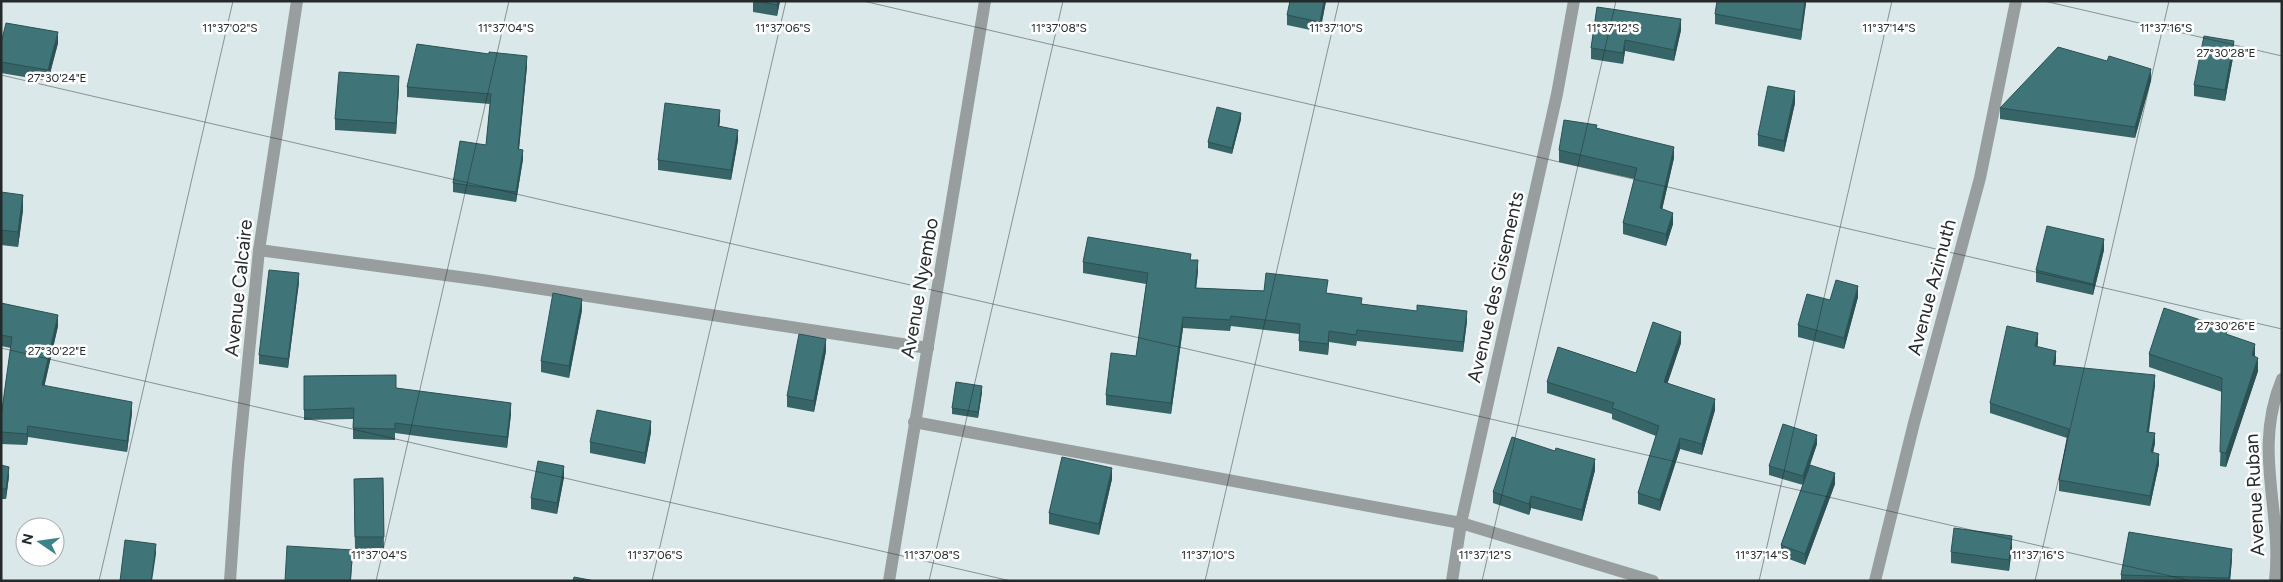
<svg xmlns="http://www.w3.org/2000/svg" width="2283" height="582" viewBox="0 0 2283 582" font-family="Figtree,sans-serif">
  <rect width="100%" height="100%" fill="#dae8e9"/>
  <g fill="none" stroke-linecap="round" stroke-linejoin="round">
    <!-- minor -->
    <g stroke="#989d9e" stroke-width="12">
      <polyline points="259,250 482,280 928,348"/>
      <polyline points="914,422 1461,523 1653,581"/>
      <polyline points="230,581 238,465 259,250 297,1"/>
      <polyline points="889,581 985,1"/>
      <polyline points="1452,581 1461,523 1557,94 1574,1"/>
      <polyline points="1875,581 1914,423 1980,178 2016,1"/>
      <path d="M2275,581C2283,510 2252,451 2282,379"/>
    </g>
  </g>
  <!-- wall -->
  <g fill="#366467">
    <polygon points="753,1 780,1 777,16 753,12"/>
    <polygon points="1326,1 1320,32 1287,25 1287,15"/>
    <polygon points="1806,1 1801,40 1715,24 1715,14"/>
    <polygon points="1597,7 1681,30 1674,61 1625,51 1623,64 1591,59 1591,48"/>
    <polygon points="1,43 58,43 48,81 1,73"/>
    <polygon points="2234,52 2225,101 2194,96 2194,85"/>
    <polygon points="2107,61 2151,80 2135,138 2000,119 2000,108"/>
    <polygon points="527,66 519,149 523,159 516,202 453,192 453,183 486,145 490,104 407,97 407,87"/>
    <polygon points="399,87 396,134 335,130 335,119"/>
    <polygon points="1795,103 1784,152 1758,146 1758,135"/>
    <polygon points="1241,119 1232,154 1208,148 1208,142"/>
    <polygon points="720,120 719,126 738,140 731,180 658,170 658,160"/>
    <polygon points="1597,129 1674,158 1662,209 1673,224 1666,246 1623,234 1623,223 1635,179 1559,162 1559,150"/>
    <polygon points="1,192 23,210 18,247 1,245"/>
    <polygon points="2104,250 2093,295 2036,282 2036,270"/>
    <polygon points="1191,260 1198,271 1196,288 1327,293 1362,304 1467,321 1463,352 1357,341 1356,346 1329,342 1328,355 1299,351 1299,334 1231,326 1230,331 1183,328 1171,414 1106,405 1106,395 1136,356 1146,284 1083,273 1083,262"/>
    <polygon points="299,282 288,368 259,364 259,355"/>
    <polygon points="1,293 2,303 58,326 44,386 132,413 127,452 28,437 27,445 1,444 1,417 11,348 1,346"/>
    <polygon points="1858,297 1844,349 1798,337 1798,325 1830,300"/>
    <polygon points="582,310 569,378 541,372 541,361"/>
    <polygon points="2228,335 2255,357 2258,371 2226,467 2220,466 2222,392 2149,367 2149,354"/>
    <polygon points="1681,343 1667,384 1715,410 1702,455 1680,449 1660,511 1638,504 1638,493 1656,436 1612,419 1612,414 1547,393 1547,382 1636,373"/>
    <polygon points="2038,343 2037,347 2056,361 2055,365 2155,385 2149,432 2155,443 2153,453 2159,464 2150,506 2059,491 2059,480 2067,438 1990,413 1990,403"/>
    <polygon points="826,351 814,412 787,407 787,396"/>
    <polygon points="304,376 396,388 511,414 507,448 395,433 395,440 353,439 353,419 304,420"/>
    <polygon points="982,392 978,418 952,414 952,408"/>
    <polygon points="651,432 645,464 590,453 590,442"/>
    <polygon points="1817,444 1810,465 1835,484 1805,565 1781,556 1781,545 1803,485 1769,475 1769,466"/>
    <polygon points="1,465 9,476 6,499 1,499"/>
    <polygon points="1595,470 1582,521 1531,508 1529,515 1493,503 1493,492"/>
    <polygon points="564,477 557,514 531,509 531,498"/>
    <polygon points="383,478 384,548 355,549 354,479"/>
    <polygon points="1112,479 1099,535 1049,524 1049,513"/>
    <polygon points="2012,547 2009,571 1951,563 1951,552"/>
    <polygon points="2232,559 2230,581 2121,581 2121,575"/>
  </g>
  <!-- shaded-wall -->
  <g fill="#2c5154">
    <polygon points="778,1 780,1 777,16 777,5"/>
    <polygon points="1324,1 1326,1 1320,32 1320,22"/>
    <polygon points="1805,1 1806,1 1806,4 1801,40 1801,30"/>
    <polygon points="1681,19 1681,30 1674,61 1674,50"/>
    <polygon points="58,32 58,43 48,81 48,70"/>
    <polygon points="1625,40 1625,51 1623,64 1623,53"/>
    <polygon points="2234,41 2234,52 2225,101 2225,90"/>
    <polygon points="527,56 527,66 518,159 518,149"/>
    <polygon points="2151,69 2151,80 2135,138 2135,127"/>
    <polygon points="399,76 399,87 396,134 396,123"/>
    <polygon points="1795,91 1795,103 1784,152 1784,141"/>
    <polygon points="720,110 720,120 718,137 718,126"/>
    <polygon points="1241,113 1241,119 1232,154 1232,148"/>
    <polygon points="738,130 738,140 731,180 731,170"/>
    <polygon points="1674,147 1674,158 1660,219 1660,208"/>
    <polygon points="523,150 523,159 516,202 516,192"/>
    <polygon points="23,195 23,210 18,247 18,232"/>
    <polygon points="1673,213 1673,224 1666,246 1666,234"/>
    <polygon points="2104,239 2104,250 2093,295 2093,284"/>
    <polygon points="1198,260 1198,271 1195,299 1195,288"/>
    <polygon points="299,273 299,282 288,368 288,359"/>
    <polygon points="1858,286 1858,297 1844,349 1844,338"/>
    <polygon points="582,299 582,310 569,378 569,366"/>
    <polygon points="1467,311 1467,321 1463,352 1463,342"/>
    <polygon points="58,315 58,326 42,397 42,385"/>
    <polygon points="1183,317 1183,328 1171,414 1171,403"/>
    <polygon points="1329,331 1329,342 1328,355 1328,344"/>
    <polygon points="1681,332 1681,343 1664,394 1664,382"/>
    <polygon points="2038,333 2038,343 2035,356 2035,346"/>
    <polygon points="826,339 826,351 814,412 814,401"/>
    <polygon points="2255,344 2255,358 2252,355"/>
    <polygon points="2056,351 2056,361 2053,375 2053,365"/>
    <polygon points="2258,358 2258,371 2226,467 2226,453"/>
    <polygon points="2155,375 2155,385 2147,442 2147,432"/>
    <polygon points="982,386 982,392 978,418 978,412"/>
    <polygon points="1715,399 1715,410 1702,455 1702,444"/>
    <polygon points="132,402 132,413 127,452 127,441"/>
    <polygon points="511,403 511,414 507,448 507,437"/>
    <polygon points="651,421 651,432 645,464 645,453"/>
    <polygon points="28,426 28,437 27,445 27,434"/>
    <polygon points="2155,433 2155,443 2151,462 2151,452"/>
    <polygon points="1817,435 1817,444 1803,485 1803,476"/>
    <polygon points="1680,438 1680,449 1660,511 1660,500"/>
    <polygon points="2159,454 2159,464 2150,506 2150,496"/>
    <polygon points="1595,459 1595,470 1582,521 1582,510"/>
    <polygon points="564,466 564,477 557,514 557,503"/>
    <polygon points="9,467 9,476 6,499 6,489"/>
    <polygon points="1112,468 1112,479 1099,535 1099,524"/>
    <polygon points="1835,473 1835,484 1805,565 1805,554"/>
    <polygon points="1531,496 1531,508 1529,515 1529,504"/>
    <polygon points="2012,536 2012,547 2009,571 2009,560"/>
    <polygon points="156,544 156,554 152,581 151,581"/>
    <polygon points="2232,549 2232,559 2230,581 2229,581"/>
    <polygon points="353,550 351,581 350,581"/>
  </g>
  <!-- building -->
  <g fill="#3f7478" stroke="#2c5154">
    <polygon points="757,1 778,1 777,5"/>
    <polygon points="1290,1 1324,1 1320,22 1287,15"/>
    <polygon points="1717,1 1805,1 1801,30 1715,14"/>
    <polygon points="1597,7 1681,19 1674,50 1625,40 1623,53 1591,48"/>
    <polygon points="6,23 58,32 48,70 1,62 1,43"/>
    <polygon points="2204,36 2234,41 2225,90 2194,85"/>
    <polygon points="417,44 489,54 489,52 527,56 518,149 523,150 516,192 453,183 460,141 486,145 491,94 407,87"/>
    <polygon points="2058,47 2107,61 2109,56 2151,69 2135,127 2000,108"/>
    <polygon points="339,72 399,76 396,123 335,119"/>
    <polygon points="1768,86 1795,91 1784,141 1758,135"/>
    <polygon points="665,103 720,110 718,126 738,130 731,170 658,160"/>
    <polygon points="1217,107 1241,113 1232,148 1208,142"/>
    <polygon points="1564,120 1597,125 1596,128 1674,147 1660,208 1673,213 1666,234 1623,223 1637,168 1559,150"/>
    <polygon points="1,192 23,195 18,232 1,230"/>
    <polygon points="2047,226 2104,239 2093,284 2036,270"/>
    <polygon points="1088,237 1191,254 1190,260 1198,260 1195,288 1264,291 1266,273 1328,280 1326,293 1362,298 1361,304 1417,311 1417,305 1467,311 1463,342 1357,330 1356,335 1329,331 1328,344 1299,341 1300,324 1231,316 1230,320 1183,317 1171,403 1106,395 1111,353 1136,356 1148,273 1083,262"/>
    <polygon points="269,270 299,273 288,359 259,355"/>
    <polygon points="1836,280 1858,286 1844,338 1798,325 1807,294 1830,300"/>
    <polygon points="553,293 582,299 569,366 541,361"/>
    <polygon points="1,303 58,315 42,385 132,402 127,441 28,426 27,434 1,432 1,417 12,337 1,335"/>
    <polygon points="2164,308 2228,329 2226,334 2255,344 2252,355 2258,358 2226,453 2220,452 2222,378 2149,354"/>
    <polygon points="1653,322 1681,332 1664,382 1715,399 1702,444 1680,438 1660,500 1638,493 1659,426 1612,408 1614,403 1547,382 1558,347 1636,373"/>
    <polygon points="2007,326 2038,333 2035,346 2056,351 2053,365 2155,375 2147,432 2155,433 2151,452 2159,454 2150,496 2059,480 2069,429 1990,403"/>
    <polygon points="799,334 826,339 814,401 787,396"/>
    <polygon points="396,375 396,388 511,403 507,437 395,423 395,429 353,428 354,408 304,410 304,376"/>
    <polygon points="956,382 982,386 978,412 952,408"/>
    <polygon points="597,410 651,421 645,453 590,442"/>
    <polygon points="1783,424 1817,435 1803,476 1769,466"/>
    <polygon points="1512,437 1555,451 1556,448 1595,459 1582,510 1531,496 1529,504 1493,492"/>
    <polygon points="1062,457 1112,468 1099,524 1049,513"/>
    <polygon points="538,461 564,466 557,503 531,498"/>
    <polygon points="1,465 9,467 6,489 1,489"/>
    <polygon points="1810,465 1835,473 1805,554 1781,545"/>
    <polygon points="383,478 384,537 355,537 354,479"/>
    <polygon points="1954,528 2012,536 2009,560 1951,552"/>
    <polygon points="2129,532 2232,549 2229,578 2121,575"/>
    <polygon points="125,540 156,544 151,581 120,581"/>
    <polygon points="287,546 353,550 350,581 285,581"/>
    <polygon points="574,577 595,581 573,581"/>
  </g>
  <!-- ticks -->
  <path fill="none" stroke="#242a2a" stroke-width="1" stroke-opacity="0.45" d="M863,1L2282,329M2044,1L2282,56M1,75L2192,581M1,348L1011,581M99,581L233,1M376,581L509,1M652,581L786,1M929,581L1063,1M1205,581L1339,1M1482,581L1616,1M1759,581L1892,1M2035,581L2169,1"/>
  <g text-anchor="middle" stroke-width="5" stroke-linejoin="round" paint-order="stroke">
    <!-- street labels -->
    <g font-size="19" fill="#242a2a" stroke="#fff">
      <text transform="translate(1495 287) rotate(-77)" y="7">Avenue des Gisements</text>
      <text transform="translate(1931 287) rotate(-75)" y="7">Avenue Azimuth</text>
      <text transform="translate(238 288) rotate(-84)" y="7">Avenue Calcaire</text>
      <text transform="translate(919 288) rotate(-80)" y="7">Avenue Nyembo</text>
      <text transform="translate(2254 495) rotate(-93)" y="7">Avenue Ruban</text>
    </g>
  </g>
  <g font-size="12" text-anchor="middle" fill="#242a2a" stroke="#fff" stroke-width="5" stroke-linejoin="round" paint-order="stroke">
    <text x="230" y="32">11°37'02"S</text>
    <text x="506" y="32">11°37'04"S</text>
    <text x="783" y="32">11°37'06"S</text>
    <text x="1059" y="32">11°37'08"S</text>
    <text x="1336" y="32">11°37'10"S</text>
    <text x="1613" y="32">11°37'12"S</text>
    <text x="1889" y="32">11°37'14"S</text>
    <text x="2166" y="32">11°37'16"S</text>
    <text x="2226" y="57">27°30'28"E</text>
    <text x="57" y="82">27°30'24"E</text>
    <text x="2226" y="330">27°30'26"E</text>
    <text x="57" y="355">27°30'22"E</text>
    <text x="379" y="559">11°37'04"S</text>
    <text x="655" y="559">11°37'06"S</text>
    <text x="932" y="559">11°37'08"S</text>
    <text x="1208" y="559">11°37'10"S</text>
    <text x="1485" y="559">11°37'12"S</text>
    <text x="1762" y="559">11°37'14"S</text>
    <text x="2038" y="559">11°37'16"S</text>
  </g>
  <!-- border -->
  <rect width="2283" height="582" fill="none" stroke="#242a2a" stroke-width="5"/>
  <!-- north arrow -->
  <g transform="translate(40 542) rotate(283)"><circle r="24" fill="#ffffff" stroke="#a7aaaa"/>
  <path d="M0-4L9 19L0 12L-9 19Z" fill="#3c8489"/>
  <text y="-8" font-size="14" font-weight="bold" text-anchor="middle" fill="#242a2a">N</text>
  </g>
</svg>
